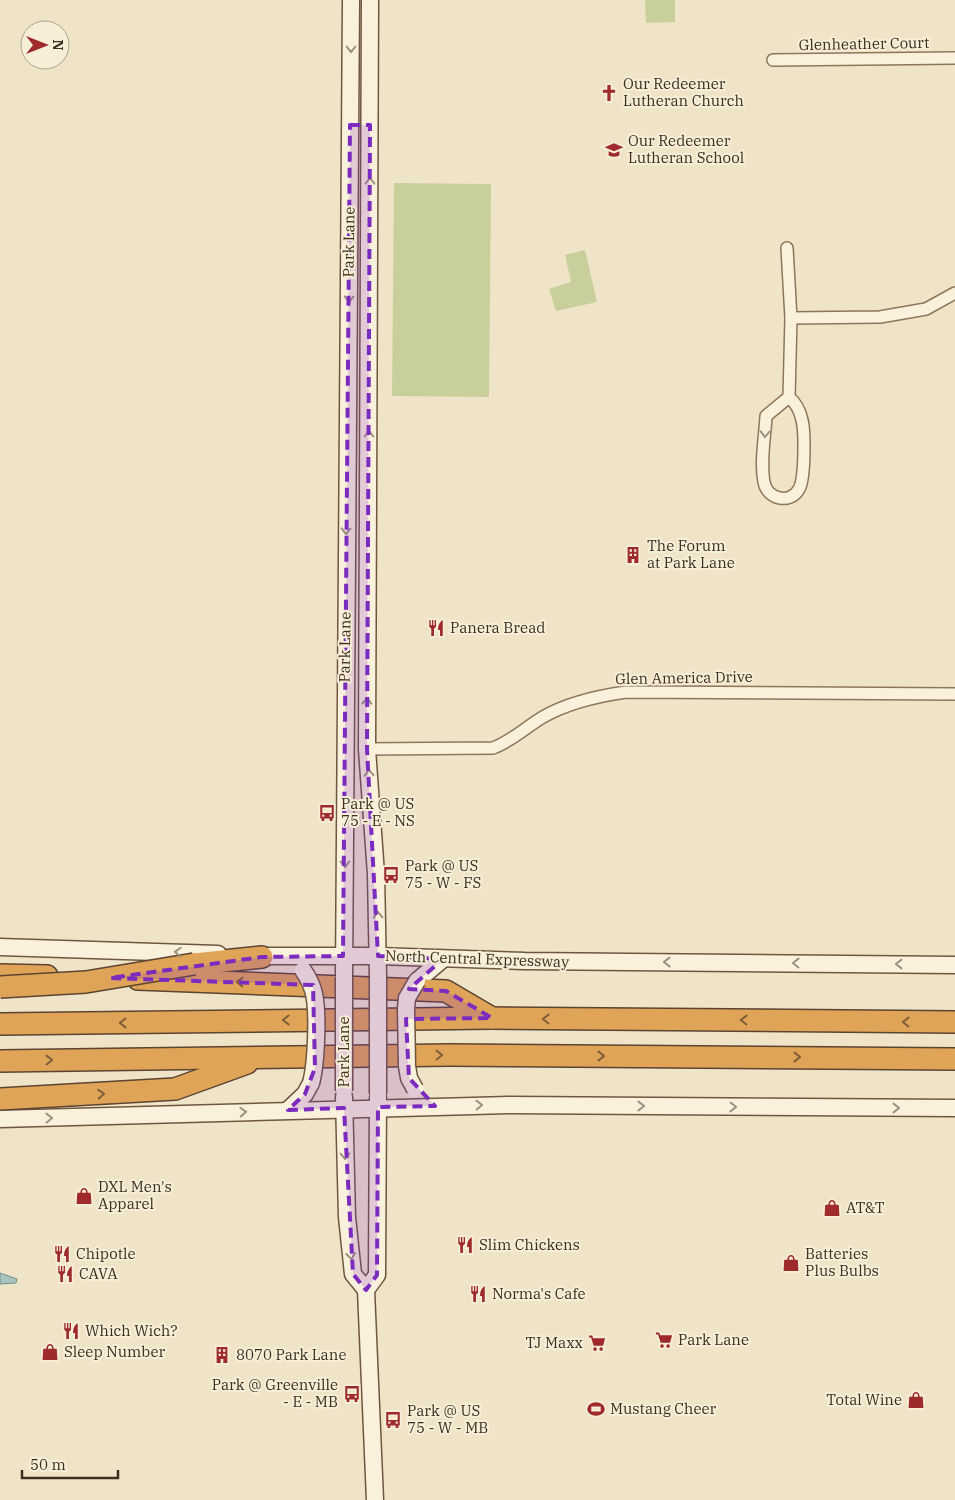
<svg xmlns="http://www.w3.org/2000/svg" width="955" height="1500" viewBox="0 0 955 1500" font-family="'IBM Plex Serif',serif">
  <rect width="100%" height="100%" fill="#f0e4c8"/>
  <!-- green -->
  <g fill="#c9cf9b">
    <polygon points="645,0 675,0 675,22 646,23"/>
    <polygon points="394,183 491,184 489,397 392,396"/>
    <polygon points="585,250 597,302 556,311 549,289 571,282 565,255"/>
  </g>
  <!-- water -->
  <polygon fill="#a9c4bc" stroke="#6f938a" points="0,1273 17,1279 16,1283 0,1284"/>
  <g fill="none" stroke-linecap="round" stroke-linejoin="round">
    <!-- street casing -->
    <g stroke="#8d765c" stroke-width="14">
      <g id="street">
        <polyline points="773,60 955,58"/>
        <path d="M787,248L791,318L789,397C796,403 800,411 802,420C805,432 805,479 799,489C790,505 767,499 764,482C760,462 765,437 766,416L789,397"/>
        <polyline points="791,318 880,317 926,309 955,293"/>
        <path d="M367,749L493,748C512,741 526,727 543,717C567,703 598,696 626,692L955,694"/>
      </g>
    </g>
    <!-- secondary casing -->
    <g stroke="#6f573f" stroke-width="19">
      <g id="secondary">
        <polyline points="370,0 367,749 376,874 378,977"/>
        <polyline points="0,947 218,954"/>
        <polyline points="252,956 378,956 525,961 955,965"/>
        <polyline points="344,977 351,0"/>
        <polyline points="417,981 443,959"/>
        <polyline points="344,1097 347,1217 353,1274 366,1290 375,1500"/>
        <polyline points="288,1110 305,1094 311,1083"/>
        <polyline points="0,1119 509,1105 955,1108"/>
        <polyline points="366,1290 377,1275 378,1098"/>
      </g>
    </g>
    <!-- highway casing -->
    <g stroke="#5b4430" stroke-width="24">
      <g id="highway">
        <polyline points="194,964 262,957"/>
        <polyline points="0,975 47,976"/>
        <polyline points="138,979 446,991 492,1018"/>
        <polyline points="0,1024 492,1018 955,1022"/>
        <polyline points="0,1061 450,1055 955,1059"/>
        <polyline points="0,1099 175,1089 247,1063"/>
      </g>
    </g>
    <!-- street -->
    <use href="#street" stroke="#faf1dc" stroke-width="11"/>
    <!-- secondary -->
    <use href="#secondary" stroke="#faf1dc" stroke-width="16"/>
    <!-- highway -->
    <use href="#highway" stroke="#e0a458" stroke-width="21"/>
    <!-- secondary-bridge casing -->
    <g stroke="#6f573f" stroke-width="19" stroke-linecap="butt">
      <g id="secondary-bridge">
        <path d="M303,970C307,976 311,983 313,990C319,1009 316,1065 311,1083"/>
        <polyline points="344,977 344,1091"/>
        <polyline points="378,977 378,1094"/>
        <polyline points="415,1089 409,1078 407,1066 406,1008 407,998 417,981"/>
      </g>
    </g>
    <!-- highway-bridge casing -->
    <g stroke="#5b4430" stroke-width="24" stroke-linecap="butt">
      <polyline id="highway-bridge" points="0,987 86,982 194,964"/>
    </g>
    <!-- secondary-bridge -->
    <use href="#secondary-bridge" stroke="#faf1dc" stroke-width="16"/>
    <!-- highway-bridge -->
    <use href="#highway-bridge" stroke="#e0a458" stroke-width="21"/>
  </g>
  <!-- one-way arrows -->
  <defs><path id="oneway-chevron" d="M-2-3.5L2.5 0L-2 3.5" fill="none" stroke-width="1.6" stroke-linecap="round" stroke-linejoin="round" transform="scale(1.25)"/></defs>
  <g stroke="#9c907e">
    <use href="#oneway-chevron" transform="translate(351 49) rotate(90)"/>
    <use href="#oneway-chevron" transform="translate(370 181) rotate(-90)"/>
    <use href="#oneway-chevron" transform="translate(349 299) rotate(91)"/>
    <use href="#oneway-chevron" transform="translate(369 434) rotate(-90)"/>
    <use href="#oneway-chevron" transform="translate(765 434) rotate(92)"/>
    <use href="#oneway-chevron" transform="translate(346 531) rotate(91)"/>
    <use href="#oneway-chevron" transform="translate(367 701) rotate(-89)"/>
    <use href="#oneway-chevron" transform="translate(369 773) rotate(-94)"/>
    <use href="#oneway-chevron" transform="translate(345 864) rotate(90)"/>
    <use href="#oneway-chevron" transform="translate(378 915) rotate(-92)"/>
    <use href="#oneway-chevron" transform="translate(178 952) rotate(-177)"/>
    <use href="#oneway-chevron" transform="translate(667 962) rotate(-180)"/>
    <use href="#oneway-chevron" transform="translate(796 963) rotate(-179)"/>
    <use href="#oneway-chevron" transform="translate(899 964) rotate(-180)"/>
    <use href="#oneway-chevron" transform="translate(479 1105) rotate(-1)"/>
    <use href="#oneway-chevron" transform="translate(641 1106)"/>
    <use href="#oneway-chevron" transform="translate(733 1107) rotate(1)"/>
    <use href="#oneway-chevron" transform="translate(896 1108)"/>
    <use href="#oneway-chevron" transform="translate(243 1112) rotate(-3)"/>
    <use href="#oneway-chevron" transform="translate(49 1118) rotate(-1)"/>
    <use href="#oneway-chevron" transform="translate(345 1156) rotate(88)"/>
    <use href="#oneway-chevron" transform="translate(351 1256) rotate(84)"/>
  </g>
  <g stroke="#7e5d36">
    <use href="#oneway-chevron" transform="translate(240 982) rotate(-178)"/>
    <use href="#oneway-chevron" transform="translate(546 1019) rotate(-179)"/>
    <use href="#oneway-chevron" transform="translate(286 1020) rotate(179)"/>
    <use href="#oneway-chevron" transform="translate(744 1020) rotate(-179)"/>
    <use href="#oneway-chevron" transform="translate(906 1022) rotate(-179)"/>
    <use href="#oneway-chevron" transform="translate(123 1023) rotate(179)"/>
    <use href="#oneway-chevron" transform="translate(439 1055) rotate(-1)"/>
    <use href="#oneway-chevron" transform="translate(601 1056)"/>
    <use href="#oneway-chevron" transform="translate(797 1057)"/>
    <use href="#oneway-chevron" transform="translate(49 1060) rotate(-1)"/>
    <use href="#oneway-chevron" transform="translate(101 1094) rotate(-4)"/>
  </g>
  <!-- marked area -->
  <path fill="#7b2cbf" fill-opacity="0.2" stroke="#7b2cbf" stroke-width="4" stroke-dasharray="10 6" stroke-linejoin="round" d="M350,125H370L367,749L378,956L443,959L409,989L446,991L492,1018L406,1019L409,1078L435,1106L378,1107L377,1275L366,1290L353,1274L344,1108L288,1110L305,1094L315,1068L313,985L110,978L262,957L343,956Z"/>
  <!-- icons -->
  <defs>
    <g id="church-bare" transform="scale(1.35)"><path d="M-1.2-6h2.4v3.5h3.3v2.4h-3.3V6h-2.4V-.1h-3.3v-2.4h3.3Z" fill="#9e2a2b" stroke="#f7eed8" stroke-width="2.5" paint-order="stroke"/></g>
    <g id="school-bare" transform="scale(1.35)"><path d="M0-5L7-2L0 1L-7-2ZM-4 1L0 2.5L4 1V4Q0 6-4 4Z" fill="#9e2a2b" stroke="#f7eed8" stroke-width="2.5" paint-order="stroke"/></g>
    <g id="building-bare" transform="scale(1.35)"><path d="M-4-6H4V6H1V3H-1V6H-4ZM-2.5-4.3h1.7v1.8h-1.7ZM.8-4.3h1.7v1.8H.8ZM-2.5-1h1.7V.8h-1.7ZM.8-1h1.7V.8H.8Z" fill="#9e2a2b" stroke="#f7eed8" stroke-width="2.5" paint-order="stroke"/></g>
    <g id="restaurant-bare" transform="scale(1.35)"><path d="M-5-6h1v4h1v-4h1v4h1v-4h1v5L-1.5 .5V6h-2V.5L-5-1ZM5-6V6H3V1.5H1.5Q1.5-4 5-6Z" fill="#9e2a2b" stroke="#f7eed8" stroke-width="2.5" paint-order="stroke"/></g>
    <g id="bus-bare" transform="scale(1.35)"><path d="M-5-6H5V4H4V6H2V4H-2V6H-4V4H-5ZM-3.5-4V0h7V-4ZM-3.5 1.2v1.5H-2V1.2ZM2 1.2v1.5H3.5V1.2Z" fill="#9e2a2b" stroke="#f7eed8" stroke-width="2.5" paint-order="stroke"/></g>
    <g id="shop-bare" transform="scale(1.35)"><path d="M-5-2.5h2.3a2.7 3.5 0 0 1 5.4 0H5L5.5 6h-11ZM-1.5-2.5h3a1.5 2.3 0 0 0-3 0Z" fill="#9e2a2b" stroke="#f7eed8" stroke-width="2.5" paint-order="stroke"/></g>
    <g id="supermarket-bare" transform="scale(1.35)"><path d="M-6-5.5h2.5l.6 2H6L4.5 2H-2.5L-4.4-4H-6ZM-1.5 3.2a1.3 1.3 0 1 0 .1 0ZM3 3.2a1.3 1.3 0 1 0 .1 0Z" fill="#9e2a2b" stroke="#f7eed8" stroke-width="2.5" paint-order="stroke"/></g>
    <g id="stadium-bare" transform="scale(1.35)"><path d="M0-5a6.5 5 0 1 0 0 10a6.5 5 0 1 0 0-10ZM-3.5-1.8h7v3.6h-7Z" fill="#9e2a2b" stroke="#f7eed8" stroke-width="2.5" paint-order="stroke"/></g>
  </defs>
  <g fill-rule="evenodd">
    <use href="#church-bare" x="609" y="93"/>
    <use href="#school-bare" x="614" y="150"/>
    <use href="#building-bare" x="633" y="555"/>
    <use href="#restaurant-bare" x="436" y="628"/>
    <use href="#bus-bare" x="327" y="813"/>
    <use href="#bus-bare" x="391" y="875"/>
    <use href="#shop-bare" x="84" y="1196"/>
    <use href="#shop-bare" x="832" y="1208"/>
    <use href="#restaurant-bare" x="465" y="1245"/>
    <use href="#restaurant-bare" x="62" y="1254"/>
    <use href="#shop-bare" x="791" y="1263"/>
    <use href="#restaurant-bare" x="65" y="1274"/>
    <use href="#restaurant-bare" x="478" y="1294"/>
    <use href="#restaurant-bare" x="71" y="1331"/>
    <use href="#supermarket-bare" x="664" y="1340"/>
    <use href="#supermarket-bare" x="597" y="1343"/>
    <use href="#shop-bare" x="50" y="1352"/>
    <use href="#building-bare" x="222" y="1355"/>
    <use href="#bus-bare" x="352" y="1394"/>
    <use href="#shop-bare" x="916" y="1400"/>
    <use href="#stadium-bare" x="596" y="1409"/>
    <use href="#bus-bare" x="393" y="1420"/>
  </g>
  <g text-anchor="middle" stroke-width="4" stroke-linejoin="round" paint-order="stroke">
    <!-- street labels -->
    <g font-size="15" fill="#3d2e20" stroke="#f7eed8">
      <text transform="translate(864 44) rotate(-1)" y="5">Glenheather Court</text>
      <text transform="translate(349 242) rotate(-89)" y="5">Park Lane</text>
      <text transform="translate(345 647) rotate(-89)" y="5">Park Lane</text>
      <text transform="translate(684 678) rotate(-1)" y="5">Glen America Drive</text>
      <text transform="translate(477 959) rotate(2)" y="5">North Central Expressway</text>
      <text transform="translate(344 1052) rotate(-90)" y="5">Park Lane</text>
    </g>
    <!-- poi labels -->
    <g font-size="15" fill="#3d2e20" stroke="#f7eed8" text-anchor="start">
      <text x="623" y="89">Our Redeemer<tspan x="623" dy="17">Lutheran Church</tspan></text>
      <text x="628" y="146">Our Redeemer<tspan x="628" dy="17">Lutheran School</tspan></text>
      <text x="647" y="551">The Forum<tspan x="647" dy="17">at Park Lane</tspan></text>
      <text x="450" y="633">Panera Bread</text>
      <text x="341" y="809">Park @ US<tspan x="341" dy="17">75 - E - NS</tspan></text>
      <text x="405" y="871">Park @ US<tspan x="405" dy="17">75 - W - FS</tspan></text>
      <text x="98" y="1192">DXL Men's<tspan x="98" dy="17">Apparel</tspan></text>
      <text x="846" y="1213">AT&amp;T</text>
      <text x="479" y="1250">Slim Chickens</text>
      <text x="76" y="1259">Chipotle</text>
      <text x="805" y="1259">Batteries<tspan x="805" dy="17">Plus Bulbs</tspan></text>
      <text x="79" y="1279">CAVA</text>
      <text x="492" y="1299">Norma's Cafe</text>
      <text x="85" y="1336">Which Wich?</text>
      <text x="678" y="1345">Park Lane</text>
      <text x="583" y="1348" text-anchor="end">TJ Maxx</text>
      <text x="64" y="1357">Sleep Number</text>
      <text x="236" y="1360">8070 Park Lane</text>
      <text x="338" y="1390" text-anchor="end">Park @ Greenville<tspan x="338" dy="17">- E - MB</tspan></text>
      <text x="902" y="1405" text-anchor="end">Total Wine</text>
      <text x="610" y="1414">Mustang Cheer</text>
      <text x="407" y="1416">Park @ US<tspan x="407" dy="17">75 - W - MB</tspan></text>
    </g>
  </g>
  <!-- north arrow -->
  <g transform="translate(45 45) rotate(90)"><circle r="24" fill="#f7eed8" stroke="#ada18e"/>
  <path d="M0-4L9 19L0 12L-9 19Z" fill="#9e2a2b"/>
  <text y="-8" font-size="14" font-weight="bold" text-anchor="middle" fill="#3d2e20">N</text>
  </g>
  <!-- scale -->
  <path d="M22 1470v8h96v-8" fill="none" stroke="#3d2e20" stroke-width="2.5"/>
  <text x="30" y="1470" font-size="15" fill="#3d2e20" stroke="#f7eed8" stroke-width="4" paint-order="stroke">50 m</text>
</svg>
